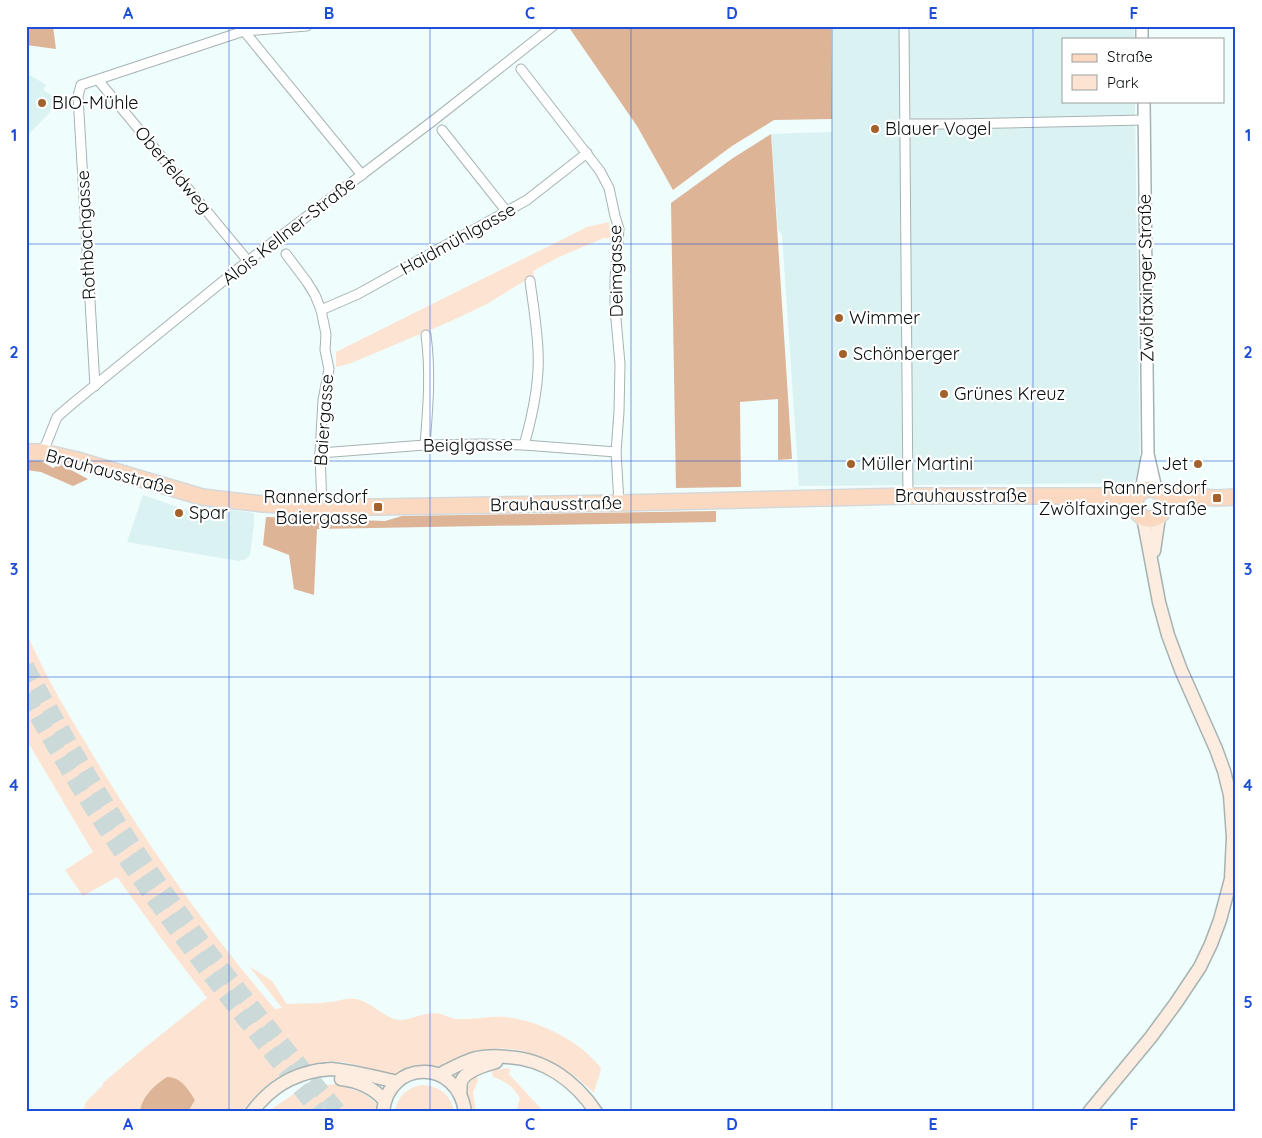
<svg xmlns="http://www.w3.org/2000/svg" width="1262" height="1138" viewBox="0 0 1262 1138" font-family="Quicksand,sans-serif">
  <rect width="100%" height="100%" fill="#effdfd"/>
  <!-- built -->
  <g fill="#dbf2f2">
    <polygon points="831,26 1134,26 1134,39 1063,39 1063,101 1135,101 1140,475 1132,483 799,486 782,234 778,230 771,134 832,132"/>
    <polygon points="30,75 46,85 43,90 53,96 50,112 26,137 26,80"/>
    <polygon points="143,495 190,511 193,503 213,507 254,513 254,523 250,555 246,559 239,561 127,542"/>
  </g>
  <!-- green -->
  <g fill="#fde4d2">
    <polygon points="609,222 611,238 604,238 559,257 533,271 535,280 526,280 487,304 449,322 349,364 336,367 336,352 587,227"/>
    <path d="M26,633C37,655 47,677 59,698C122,807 192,913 275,1009L282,1008L249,966L272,981L286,1003L288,1004C302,1003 317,1004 330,1002C339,1001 347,997 356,999C372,1002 386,1020 401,1020C412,1019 423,1013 434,1013C442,1013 449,1018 456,1019C473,1020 489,1016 506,1017C540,1021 580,1041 601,1068C600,1077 595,1085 594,1093C564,1063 519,1039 475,1052C462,1055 451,1061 440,1066C433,1069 407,1075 399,1076C387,1077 361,1065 347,1063C322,1057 286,1069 266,1086C257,1093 249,1103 243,1112H188L195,1100L166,1078C155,1084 141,1098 140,1112H82L86,1102L102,1086L104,1082L143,1049L207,998L158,934L117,877L83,896L65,870L93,852L26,739Z"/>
    <path d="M510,1068L509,1074L544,1112H516L520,1098C513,1087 506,1081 493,1077L491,1070Z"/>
    <path d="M474,1077H477L478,1081L473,1092L476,1112H469C467,1097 463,1089 474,1077Z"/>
    <polygon points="336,1084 363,1093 376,1103 378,1112 270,1112 273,1108 298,1091 312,1086"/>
    <path d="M421,1085C438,1085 451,1094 454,1112H395C397,1096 407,1088 421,1085Z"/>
  </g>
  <!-- forest -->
  <g fill="#ddb496">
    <polygon points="26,26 53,26 56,49 26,45"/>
    <polygon points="568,26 831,26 832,119 774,120 732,146 673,190 637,126"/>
    <polygon points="771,134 792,459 778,460 778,399 740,402 741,487 676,488 671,203 733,158"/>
    <polygon points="26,461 41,461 53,468 60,464 88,479 73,486 41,472 26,470"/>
    <polygon points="716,511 716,522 317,529 314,595 294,589 289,555 263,545 266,517 385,521 402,516"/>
    <path d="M167,1077C181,1077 188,1089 195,1100L188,1112H140C141,1098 155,1084 167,1077Z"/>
  </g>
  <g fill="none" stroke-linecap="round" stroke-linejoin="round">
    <!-- motorway-tunnel -->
    <g stroke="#ccd9d9" stroke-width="16" stroke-dasharray="16 8" stroke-linecap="butt">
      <path d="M26,666C66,739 108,811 156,879C213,960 275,1036 339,1112"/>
      <path d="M26,695C106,846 212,980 319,1112"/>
    </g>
    <!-- minor casing -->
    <g stroke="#a6b3b3" stroke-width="11">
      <g id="minor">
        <polyline points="904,26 908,496"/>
        <polyline points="244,31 362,175"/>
        <polyline points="521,69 600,171 609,188 615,216 619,229 615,279 615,308 620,364 619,412 616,452 619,503"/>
        <polyline points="98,80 248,261"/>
        <polyline points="904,124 954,124 1144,120"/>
        <polyline points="442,130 507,212"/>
        <polyline points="286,254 307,282 315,295 321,310 326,334 325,350 329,369 323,400 320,453 322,507"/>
        <polyline points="321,310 358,294 527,200 587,153"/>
        <polyline points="95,386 78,96 81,85 244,31 307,26"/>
        <path d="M425,445C428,407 431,373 426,335"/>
        <path d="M524,445C533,414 540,382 538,350C537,327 533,304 530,281"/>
        <polyline points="43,452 57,417 72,404 244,264 434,120 553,26"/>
        <polyline points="320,453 425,445 483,444 524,445 616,452"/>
      </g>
    </g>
    <!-- tertiary casing -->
    <g stroke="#a6b3b3" stroke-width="14">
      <g id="tertiary">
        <polyline points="1142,26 1142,39"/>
        <polyline points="1144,101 1148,454 1156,489"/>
        <polyline points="1141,491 1147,458"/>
      </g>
    </g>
    <!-- secondary casing -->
    <g stroke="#a6b3b3" stroke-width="15">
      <g id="secondary">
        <polyline points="1154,551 1159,517"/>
        <path d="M440,1075L444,1072C454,1067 465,1061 476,1058C486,1056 497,1056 507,1057C545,1059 575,1081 596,1112"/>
        <path d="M341,1079C359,1081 373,1087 385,1101"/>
        <path d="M460,1095C461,1091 460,1086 461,1082C465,1070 486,1065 496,1062"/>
        <path d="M252,1112C270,1088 291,1075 320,1070C324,1070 328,1069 331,1069C353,1071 375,1077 397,1082"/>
        <path d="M383,1112C388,1059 458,1058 465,1112"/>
        <polyline points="1089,1112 1151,1037 1176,1003 1200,967 1211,944 1220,920 1231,879 1233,837 1230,795 1224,771 1216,749 1181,670 1168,635 1159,602 1143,517"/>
      </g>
    </g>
    <!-- primary casing -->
    <g stroke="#d7d8d8" stroke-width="18">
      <g id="primary">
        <polyline points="26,452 43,452 77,460 202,497 263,504 322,507 378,507 619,503 908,496 1137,496"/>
        <circle cx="1150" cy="504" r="15"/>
        <polyline points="1163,495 1217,498 1236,497"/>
      </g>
    </g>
    <!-- minor -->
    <use href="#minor" stroke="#fff" stroke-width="9"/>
    <!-- tertiary -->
    <use href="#tertiary" stroke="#fff" stroke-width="11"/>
    <!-- secondary -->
    <use href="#secondary" stroke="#fdece0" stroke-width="12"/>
    <!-- primary -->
    <use href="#primary" stroke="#fbd9c1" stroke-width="15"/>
  </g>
  <!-- grid -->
  <path fill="none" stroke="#1d4ed8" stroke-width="1" stroke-opacity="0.55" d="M229,26V1112M430,26V1112M631,26V1112M832,26V1112M1033,26V1112M26,244H1236M26,461H1236M26,677H1236M26,894H1236"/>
  <!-- markers -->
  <g fill="#a3622c" stroke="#fff" stroke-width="2">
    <circle cx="42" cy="103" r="5"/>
    <circle cx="875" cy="129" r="5"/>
    <circle cx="839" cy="318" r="5"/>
    <circle cx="843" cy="354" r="5"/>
    <circle cx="944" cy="394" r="5"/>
    <circle cx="851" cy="464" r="5"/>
    <circle cx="1198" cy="464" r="5"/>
    <rect x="1212" y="493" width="10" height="10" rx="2.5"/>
    <rect x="373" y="502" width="10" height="10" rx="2.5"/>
    <circle cx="179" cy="513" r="5"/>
  </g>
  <g text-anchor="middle" stroke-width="4.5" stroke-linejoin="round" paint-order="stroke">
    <!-- poi labels -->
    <g font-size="18" fill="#080c0c" stroke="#fff" text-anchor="start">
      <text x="52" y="109">BIO-Mühle</text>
      <text x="885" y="135">Blauer Vogel</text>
      <text x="849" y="324">Wimmer</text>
      <text x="853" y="360">Schönberger</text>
      <text x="954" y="400">Grünes Kreuz</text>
      <text x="861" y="470">Müller Martini</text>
      <text x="1188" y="470" text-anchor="end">Jet</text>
      <text x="1207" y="494" text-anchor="end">Rannersdorf<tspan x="1207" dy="21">Zwölfaxinger Straße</tspan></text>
      <text x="368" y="503" text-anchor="end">Rannersdorf<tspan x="368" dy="21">Baiergasse</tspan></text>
      <text x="189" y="519">Spar</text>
    </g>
    <!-- street labels -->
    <g font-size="18" fill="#080c0c" stroke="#fff">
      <text transform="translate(173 170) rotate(50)" y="6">Oberfeldweg</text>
      <text transform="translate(289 231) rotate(-38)" y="6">Alois Kellner-Straße</text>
      <text transform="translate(86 235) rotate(-93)" y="6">Rothbachgasse</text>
      <text transform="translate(458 239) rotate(-29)" y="6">Haidmühlgasse</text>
      <text transform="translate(616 271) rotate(-91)" y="6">Deimgasse</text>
      <text transform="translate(1146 278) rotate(-91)" y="6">Zwölfaxinger Straße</text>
      <text transform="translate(324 420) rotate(-86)" y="6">Baiergasse</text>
      <text transform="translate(468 445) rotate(-1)" y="6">Beiglgasse</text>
      <text transform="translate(110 472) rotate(15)" y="6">Brauhausstraße</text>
      <text x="961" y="502">Brauhausstraße</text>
      <text transform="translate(556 504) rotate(-1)" y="6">Brauhausstraße</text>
    </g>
  </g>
  <!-- border -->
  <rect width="1262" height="1138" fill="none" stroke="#ffffff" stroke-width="55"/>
  <!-- legend -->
  <rect x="1062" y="38" width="162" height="65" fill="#ffffff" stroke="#9c9e9e"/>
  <rect x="1072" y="54" width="25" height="8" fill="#fbd9c1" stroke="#9c9e9e"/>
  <text x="1107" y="62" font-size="15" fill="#080c0c">Straße</text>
  <rect x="1072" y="75" width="25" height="15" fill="#fde4d2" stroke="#9c9e9e"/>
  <text x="1107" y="88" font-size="15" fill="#080c0c">Park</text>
  <rect x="28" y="28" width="1206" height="1082" fill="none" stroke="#1d4ed8" stroke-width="2"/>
  <g font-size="16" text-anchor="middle" font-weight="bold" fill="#1d4ed8">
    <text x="128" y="19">A</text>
    <text x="329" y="19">B</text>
    <text x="530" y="19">C</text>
    <text x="732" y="19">D</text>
    <text x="933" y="19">E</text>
    <text x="1134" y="19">F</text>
    <text x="14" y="141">1</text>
    <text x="1248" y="141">1</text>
    <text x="14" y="358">2</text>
    <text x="1248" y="358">2</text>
    <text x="14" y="575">3</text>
    <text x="1248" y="575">3</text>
    <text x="14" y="791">4</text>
    <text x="1248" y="791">4</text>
    <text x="14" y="1008">5</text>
    <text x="1248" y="1008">5</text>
    <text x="128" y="1130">A</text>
    <text x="329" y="1130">B</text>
    <text x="530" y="1130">C</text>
    <text x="732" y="1130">D</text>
    <text x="933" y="1130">E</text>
    <text x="1134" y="1130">F</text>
  </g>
</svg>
